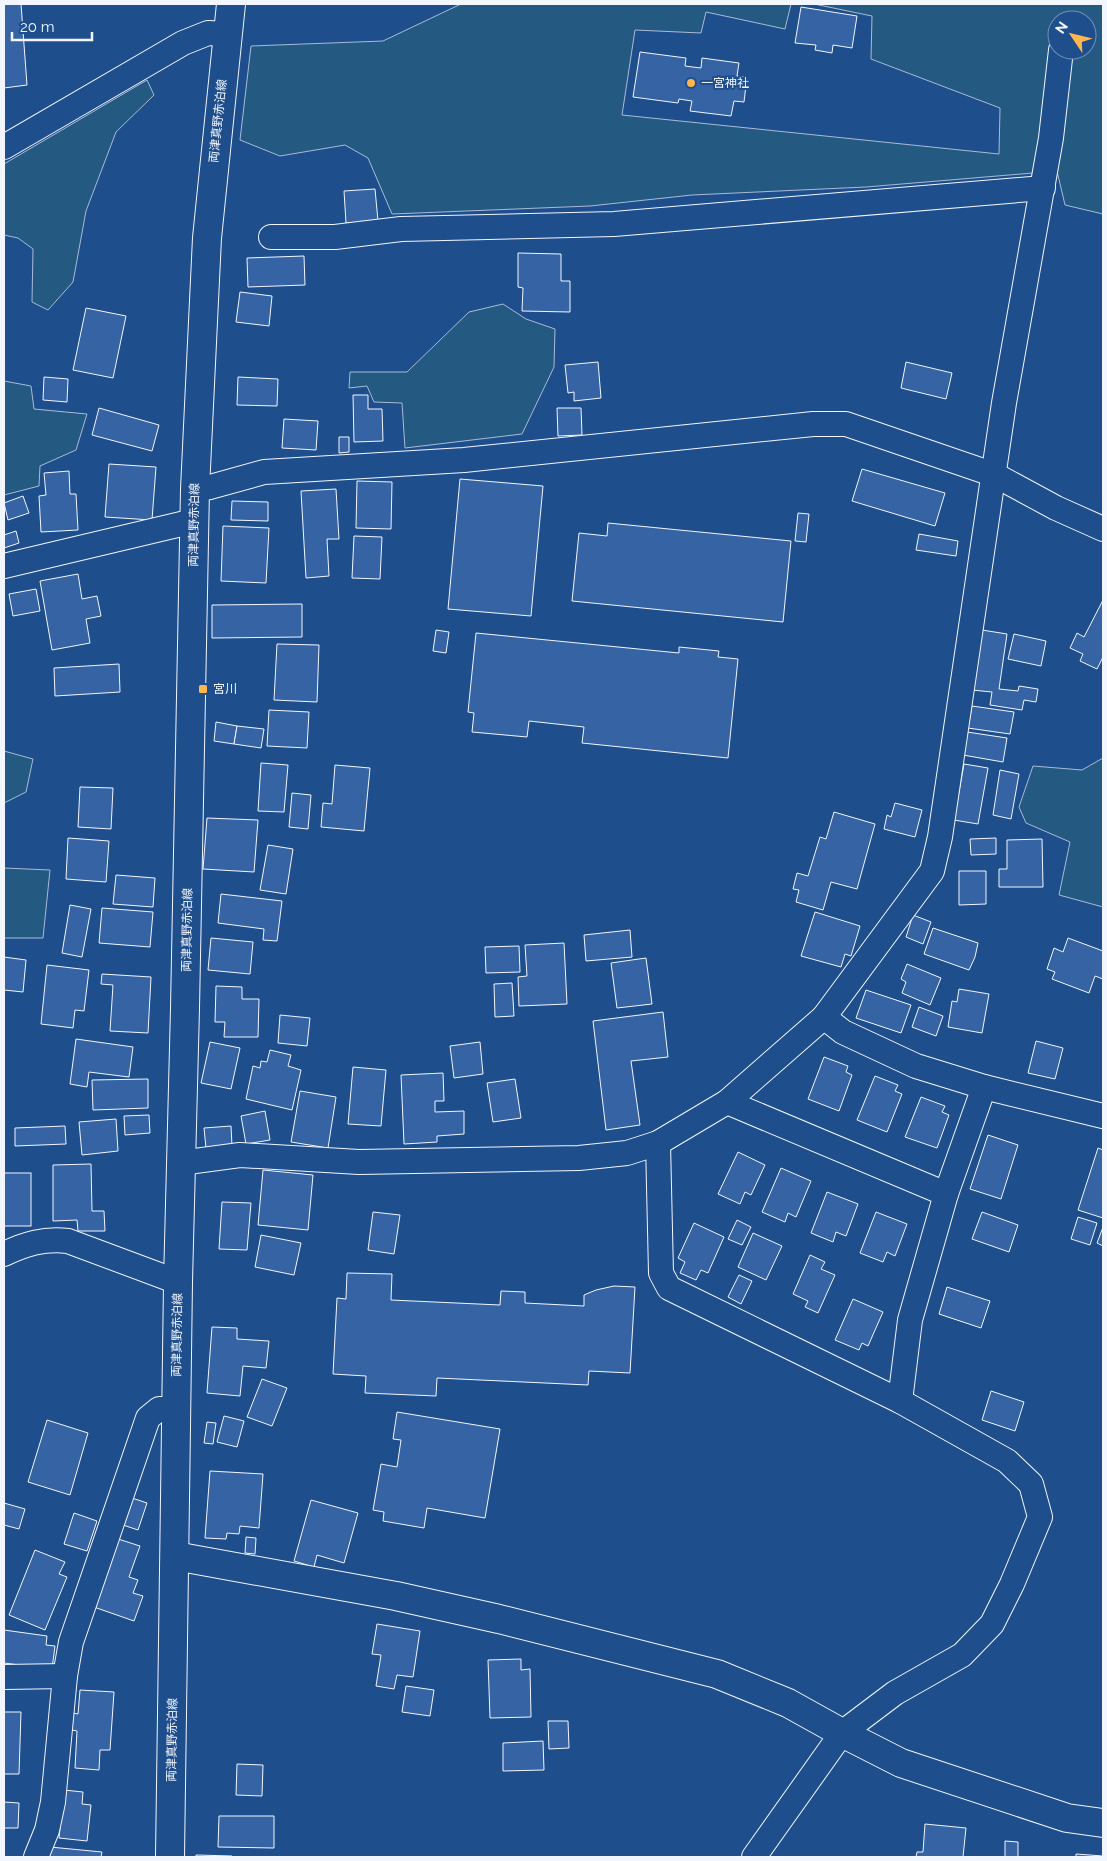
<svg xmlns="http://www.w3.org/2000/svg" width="1107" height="1861" viewBox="0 0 1107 1861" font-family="Raleway,'Noto Sans JP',sans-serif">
  <rect width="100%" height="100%" fill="#1f4e8c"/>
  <!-- green -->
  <g fill="#245a82" stroke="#a8bbd7" fill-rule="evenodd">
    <path d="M461,4H791L785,29L706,12L701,33L635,30L622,115L999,154L1000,108L871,59L872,16L814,4H1103V214L1065,205L1057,171L866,187L692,195L590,206L392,214L368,158L345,145L280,156L240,140L251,46L383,41ZM1057,20H1087V50H1057Z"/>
    <polygon points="147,80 154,95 116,132 86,211 73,282 48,310 32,302 33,249 18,238 4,235 4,164"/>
    <polygon points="503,304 526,319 555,329 554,367 522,434 405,448 402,403 374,402 367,386 349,388 350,372 407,372 469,312"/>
    <polygon points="4,381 31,386 34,409 87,414 76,450 40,466 39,486 4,495"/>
    <polygon points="4,751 33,759 26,792 4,803"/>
    <polygon points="1103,758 1103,907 1059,895 1070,842 1026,823 1019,807 1033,766 1082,770"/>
    <polygon points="4,868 50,870 43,938 4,938"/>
  </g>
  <!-- building -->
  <g fill="#3563a3" stroke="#f2f6ff">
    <polygon points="4,4 21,4 27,85 4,88"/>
    <polygon points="801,7 857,16 852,48 833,45 832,53 815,50 816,45 795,43"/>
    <polygon points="640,52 686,58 685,66 701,68 702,58 739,63 737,76 747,77 744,102 734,101 731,116 690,111 692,101 679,99 678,103 633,97"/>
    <polygon points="375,189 378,221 346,223 344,191"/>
    <polygon points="518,253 561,254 561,281 570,281 570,312 522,311 523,288 518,287"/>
    <polygon points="304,256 305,285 248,287 247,258"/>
    <polygon points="240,292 272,296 269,326 236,322"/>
    <polygon points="86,308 126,316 113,378 73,370"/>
    <polygon points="598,362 601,398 574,401 574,392 568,393 565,365"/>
    <polygon points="906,362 952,373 946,399 901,388"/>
    <polygon points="44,377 68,379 67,402 43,400"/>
    <polygon points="238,377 278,379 277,406 237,405"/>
    <polygon points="353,395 368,395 368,409 382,409 383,441 354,442"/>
    <polygon points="99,408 159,425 152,451 92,435"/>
    <polygon points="557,408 581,408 582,435 558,436"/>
    <polygon points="284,419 318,421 316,450 282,448"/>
    <polygon points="339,437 349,437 349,452 339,453"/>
    <polygon points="109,464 156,467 152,520 105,517"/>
    <polygon points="862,469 945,493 935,526 852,501"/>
    <polygon points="69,471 70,494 76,494 78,530 41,532 39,496 46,495 44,473"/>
    <polygon points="460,479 543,486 531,616 448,609"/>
    <polygon points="357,481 392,482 391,529 356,528"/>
    <polygon points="336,489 339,539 327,539 329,576 306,578 301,491"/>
    <polygon points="23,496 29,513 8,520 4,503"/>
    <polygon points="232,501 268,502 268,521 231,520"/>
    <polygon points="798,513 809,514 806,542 795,541"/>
    <polygon points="608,523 791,541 783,622 572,601 579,533 607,536"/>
    <polygon points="223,526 269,528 266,583 221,581"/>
    <polygon points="16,531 19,543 4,548 4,535"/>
    <polygon points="919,534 958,541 956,556 916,550"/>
    <polygon points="354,536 382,537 380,579 352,578"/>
    <polygon points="78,574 82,599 97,596 101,616 86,619 90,643 52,650 40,581"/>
    <polygon points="36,589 40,611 13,616 9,594"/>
    <polygon points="1103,600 1103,657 1097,669 1080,661 1083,654 1070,648 1077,633 1084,637"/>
    <polygon points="302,604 302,637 212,638 212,605"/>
    <polygon points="436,630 449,632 446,653 433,651"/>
    <polygon points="982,630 1007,634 999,689 1018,691 1019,686 1038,689 1036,702 1024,700 1022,710 990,705 992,692 972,690"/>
    <polygon points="476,633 679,653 679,647 719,651 718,657 738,659 728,758 582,743 584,727 529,721 527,737 472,732 474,713 468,712"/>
    <polygon points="1014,634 1046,641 1041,666 1008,659"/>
    <polygon points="277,644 319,645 317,702 274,700"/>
    <polygon points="119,664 120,692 55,696 54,668"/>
    <polygon points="972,706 1014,712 1010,734 968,728"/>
    <polygon points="269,710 309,712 307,748 267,746"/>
    <polygon points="216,722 237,726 234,744 214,741"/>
    <polygon points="237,726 264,729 261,748 234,744"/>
    <polygon points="967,732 1007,738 1003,762 963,755"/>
    <polygon points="261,763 288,765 284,812 258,811"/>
    <polygon points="964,764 988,768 978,824 954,820"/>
    <polygon points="335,765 370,768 364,831 321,827 323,803 332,804"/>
    <polygon points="1000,770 1019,774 1011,819 993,815"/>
    <polygon points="80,787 113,788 111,829 78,827"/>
    <polygon points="292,793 311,795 308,829 289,827"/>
    <polygon points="895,803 922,810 915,837 884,829 887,815 891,817"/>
    <polygon points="834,812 875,824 857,889 831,882 823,910 796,902 799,890 793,889 797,873 808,876 820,837 826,839"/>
    <polygon points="207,818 258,820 254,872 203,869"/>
    <polygon points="68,838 109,841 106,882 66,879"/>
    <polygon points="996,838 996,854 971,855 970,839"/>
    <polygon points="1042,839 1043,887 999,887 999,869 1007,869 1007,840"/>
    <polygon points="268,845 293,849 286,894 260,890"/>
    <polygon points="959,871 986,871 986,904 959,905"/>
    <polygon points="116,875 155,878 153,907 113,904"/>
    <polygon points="221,894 282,901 277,941 263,940 264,929 218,923"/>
    <polygon points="70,905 91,909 82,957 62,953"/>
    <polygon points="102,908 153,912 150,947 99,943"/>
    <polygon points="815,912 860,926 851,956 845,954 841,967 801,956"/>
    <polygon points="913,915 931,922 923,944 906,937"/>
    <polygon points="933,928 978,943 975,957 969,970 924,954"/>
    <polygon points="630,930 632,957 586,961 584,935"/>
    <polygon points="211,938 253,942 250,974 208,970"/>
    <polygon points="1068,938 1103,951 1103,979 1095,976 1089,993 1052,979 1055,972 1047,969 1054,948 1063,952"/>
    <polygon points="564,943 567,1004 519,1006 518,977 527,976 525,945"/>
    <polygon points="519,946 520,972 486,973 485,947"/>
    <polygon points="4,957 26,960 23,992 4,990"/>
    <polygon points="646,958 652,1004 617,1008 611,963"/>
    <polygon points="907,964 941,978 930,1005 902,993 906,982 901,979"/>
    <polygon points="47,965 89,970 84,1011 75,1010 73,1028 41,1024"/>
    <polygon points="102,974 151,977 148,1033 110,1031 113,985 101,984"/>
    <polygon points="512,983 514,1016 495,1017 494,984"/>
    <polygon points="216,986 242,987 242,999 259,999 258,1037 224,1037 225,1022 215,1022"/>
    <polygon points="959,989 989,994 982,1033 948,1027 952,1001 957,1002"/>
    <polygon points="866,990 911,1005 901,1033 856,1018"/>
    <polygon points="919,1007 943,1016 936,1036 912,1027"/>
    <polygon points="663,1012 668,1057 631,1061 640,1125 606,1130 593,1021"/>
    <polygon points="280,1015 310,1018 307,1046 278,1043"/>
    <polygon points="76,1039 133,1047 129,1077 89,1072 87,1087 70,1084"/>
    <polygon points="1036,1041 1063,1048 1055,1079 1028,1073"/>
    <polygon points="210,1042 240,1048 231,1089 201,1083"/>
    <polygon points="480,1042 483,1074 454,1078 450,1046"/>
    <polygon points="270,1050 291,1055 288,1066 301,1070 292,1110 246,1099 253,1066 260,1068 261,1061 267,1062"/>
    <polygon points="824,1057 848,1066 846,1072 852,1075 839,1111 808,1099"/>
    <polygon points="353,1067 386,1070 381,1126 348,1124"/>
    <polygon points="443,1073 444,1101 435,1101 435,1112 464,1111 464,1134 437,1136 437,1142 404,1144 401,1075"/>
    <polygon points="875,1076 898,1085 895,1091 902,1094 887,1132 857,1120"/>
    <polygon points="148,1079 148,1108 93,1110 92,1080"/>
    <polygon points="515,1079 521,1118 493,1122 487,1083"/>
    <polygon points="300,1091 336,1097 328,1148 291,1142"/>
    <polygon points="921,1097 945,1106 942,1112 949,1115 937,1148 905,1137"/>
    <polygon points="265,1111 270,1140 246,1144 241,1116"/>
    <polygon points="149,1115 150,1133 125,1135 124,1116"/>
    <polygon points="116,1119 118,1151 82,1155 79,1122"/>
    <polygon points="65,1126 66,1144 15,1146 15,1128"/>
    <polygon points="231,1126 232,1146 206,1148 204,1128"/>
    <polygon points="988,1135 1018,1145 1001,1199 970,1189"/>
    <polygon points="1098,1148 1103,1150 1103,1218 1078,1210"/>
    <polygon points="738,1152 765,1165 751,1195 745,1192 740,1204 718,1194"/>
    <polygon points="91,1164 92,1211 104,1211 105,1231 78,1231 77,1220 53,1221 53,1165"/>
    <polygon points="781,1168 811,1181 796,1217 788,1213 785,1222 762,1212"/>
    <polygon points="263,1170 313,1175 308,1230 258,1225"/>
    <rect x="4" y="1173" width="27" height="53"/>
    <polygon points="827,1192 858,1204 846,1236 836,1232 833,1242 811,1233"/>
    <polygon points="222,1202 251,1203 247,1250 219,1249"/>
    <polygon points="373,1212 400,1215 394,1254 368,1250"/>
    <polygon points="876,1212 907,1224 895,1256 887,1252 883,1262 860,1253"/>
    <polygon points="982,1212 1018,1225 1009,1252 972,1239"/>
    <polygon points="1078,1217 1097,1223 1090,1245 1071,1239"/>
    <polygon points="737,1220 751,1227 742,1245 728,1239"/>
    <polygon points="694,1223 724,1237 708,1273 701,1270 696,1280 680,1273 685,1262 678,1258"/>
    <polygon points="1103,1227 1103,1246 1097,1243"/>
    <polygon points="753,1233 782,1246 766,1280 738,1267"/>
    <polygon points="261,1235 301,1243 294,1275 255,1267"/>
    <polygon points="810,1255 825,1262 821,1269 835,1275 818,1313 805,1307 808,1301 793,1294"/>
    <polygon points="347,1273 392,1274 391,1300 500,1305 501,1291 525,1292 525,1303 584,1306 584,1295 596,1290 614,1286 635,1287 630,1373 589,1371 588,1385 437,1378 436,1396 365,1393 366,1376 333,1374 337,1298 346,1299"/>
    <polygon points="739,1275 752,1281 741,1304 728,1297"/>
    <polygon points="947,1287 990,1301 981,1328 939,1314"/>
    <polygon points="853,1299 883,1312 868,1346 862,1343 859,1350 835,1340"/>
    <polygon points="212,1327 237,1328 237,1339 269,1341 266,1368 243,1366 240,1396 207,1393"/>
    <polygon points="262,1379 287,1388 272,1426 247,1417"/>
    <polygon points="991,1391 1024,1402 1015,1431 982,1420"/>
    <polygon points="397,1412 500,1429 485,1518 427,1508 424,1528 383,1521 384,1512 373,1510 381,1464 397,1467 401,1440 393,1439"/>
    <polygon points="224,1416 244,1421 237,1447 217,1442"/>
    <polygon points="47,1420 88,1433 70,1495 28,1482"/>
    <polygon points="207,1422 216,1423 213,1444 204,1443"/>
    <polygon points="210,1471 263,1474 259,1528 240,1526 239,1534 227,1533 226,1539 205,1538"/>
    <polygon points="132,1498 147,1503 138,1530 123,1525"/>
    <polygon points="311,1500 358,1513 344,1563 317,1555 314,1567 294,1561"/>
    <polygon points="4,1503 25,1509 19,1529 4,1525"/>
    <polygon points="74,1513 97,1521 87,1551 64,1544"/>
    <polygon points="246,1537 256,1538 255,1554 245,1553"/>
    <polygon points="115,1538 140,1546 129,1577 138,1580 133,1593 143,1596 134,1621 91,1606"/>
    <polygon points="35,1550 65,1562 59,1574 67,1577 45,1630 9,1615"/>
    <polygon points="377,1624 420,1631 413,1677 397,1675 394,1689 376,1686 381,1655 372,1654"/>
    <polygon points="4,1630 47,1636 46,1645 55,1646 52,1669 4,1663"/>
    <polygon points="521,1659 521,1670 530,1669 531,1717 490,1718 488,1660"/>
    <polygon points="406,1686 434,1690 430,1716 402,1712"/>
    <polygon points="80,1690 114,1692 110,1750 100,1750 99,1770 75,1768 77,1731 72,1730 73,1713 78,1714"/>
    <polygon points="4,1712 21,1712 19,1774 4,1774"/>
    <polygon points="548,1721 568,1721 569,1748 549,1749"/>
    <polygon points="543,1741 544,1770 503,1771 503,1743"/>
    <polygon points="237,1764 263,1765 262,1796 236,1795"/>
    <polygon points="64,1790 83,1792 82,1804 91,1805 87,1841 59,1838"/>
    <polygon points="4,1802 19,1803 18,1828 4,1828"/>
    <polygon points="219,1816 274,1816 274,1848 218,1847"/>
    <polygon points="925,1824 966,1828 963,1857 916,1857 917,1852 923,1852"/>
    <polygon points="1005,1841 1018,1842 1018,1857 1005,1857"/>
    <polygon points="50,1847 102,1852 101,1857 49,1857"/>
    <polygon points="1076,1854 1103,1856 1103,1857 1076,1857"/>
    <polygon points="196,1855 232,1856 232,1857 196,1857"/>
  </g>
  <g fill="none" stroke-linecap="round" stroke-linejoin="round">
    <!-- minor casing -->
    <g stroke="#f2f6ff" stroke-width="26">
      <g id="minor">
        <polyline points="4,147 183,43 208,33 227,34"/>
        <polyline points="271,237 335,237 401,229 614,224 1043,188"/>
        <polyline points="195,489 210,487 264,472 464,460 813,424 846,424 995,475 1056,508 1103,529"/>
        <polyline points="4,566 194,521"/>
        <polyline points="824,1017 843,1032 916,1066 984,1087 1103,1116"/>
        <polyline points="727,1102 946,1194 984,1087"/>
        <polyline points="658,1143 661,1273 669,1288 900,1401 1007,1461 1031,1484 1040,1517 1012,1584 992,1624 962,1655 895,1693 842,1733 754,1857"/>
        <polyline points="180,1163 240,1155 359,1162 579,1158 627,1153 658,1143 727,1102 824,1017 932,871 940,837 1004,403 1051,138 1061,50"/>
        <path d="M4,1254C25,1244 44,1238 68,1241L178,1282"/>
        <polyline points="900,1401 910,1320 946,1194"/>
        <polyline points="4,1677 65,1676"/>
        <polyline points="36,1857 47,1830 53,1802 65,1676 71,1642 148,1418 159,1409 176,1409"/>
      </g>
    </g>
    <!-- tertiary casing -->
    <g stroke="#f2f6ff" stroke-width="30">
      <polyline id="tertiary" points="175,1556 396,1596 499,1619 717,1674 788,1703 842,1733 901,1763 1067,1818 1103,1823"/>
    </g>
    <!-- primary casing -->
    <g stroke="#f2f6ff" stroke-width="30">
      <polyline id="primary" points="170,1857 178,1282 185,1008 195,489 207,238 231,4"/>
    </g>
    <!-- minor -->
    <use href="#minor" stroke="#1f4e8c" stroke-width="24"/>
    <!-- tertiary -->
    <use href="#tertiary" stroke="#1f4e8c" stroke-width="28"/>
    <!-- primary -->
    <use href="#primary" stroke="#1f4e8c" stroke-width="28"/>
  </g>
  <!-- markers -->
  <g fill="#ffb74d" stroke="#1f4e8c" stroke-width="2">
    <circle cx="691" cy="83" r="5"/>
    <rect x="198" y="684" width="10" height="10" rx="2.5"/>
  </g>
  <g text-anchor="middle" stroke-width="4" stroke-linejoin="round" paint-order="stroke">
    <!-- poi labels -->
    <g font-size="12" fill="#f2f6ff" stroke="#1f4e8c" text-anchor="start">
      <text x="701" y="87">一宮神社</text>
      <text x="213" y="693">宮川</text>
    </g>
    <!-- street labels -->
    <g font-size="12" fill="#f2f6ff" stroke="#1f4e8c">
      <text transform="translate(218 121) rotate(-84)" y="4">両津真野赤泊線</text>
      <text transform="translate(194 525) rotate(-89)" y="4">両津真野赤泊線</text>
      <text transform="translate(187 930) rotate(-89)" y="4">両津真野赤泊線</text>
      <text transform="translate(177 1335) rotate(-89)" y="4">両津真野赤泊線</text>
      <text transform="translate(172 1740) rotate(-89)" y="4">両津真野赤泊線</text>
    </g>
  </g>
  <!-- border -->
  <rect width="1107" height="1861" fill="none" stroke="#f2f6ff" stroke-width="10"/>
  <!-- north arrow -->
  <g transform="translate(1072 35) rotate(305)"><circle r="24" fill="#1f4e8c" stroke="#7391ba"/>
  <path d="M0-4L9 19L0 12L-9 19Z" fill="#ffb74d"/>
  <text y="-8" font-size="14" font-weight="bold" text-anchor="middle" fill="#f2f6ff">N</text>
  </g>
  <!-- scale -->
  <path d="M12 32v8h80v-8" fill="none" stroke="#f2f6ff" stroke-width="2.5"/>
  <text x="20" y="32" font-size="15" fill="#f2f6ff" stroke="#1f4e8c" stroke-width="4" paint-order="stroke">20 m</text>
</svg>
